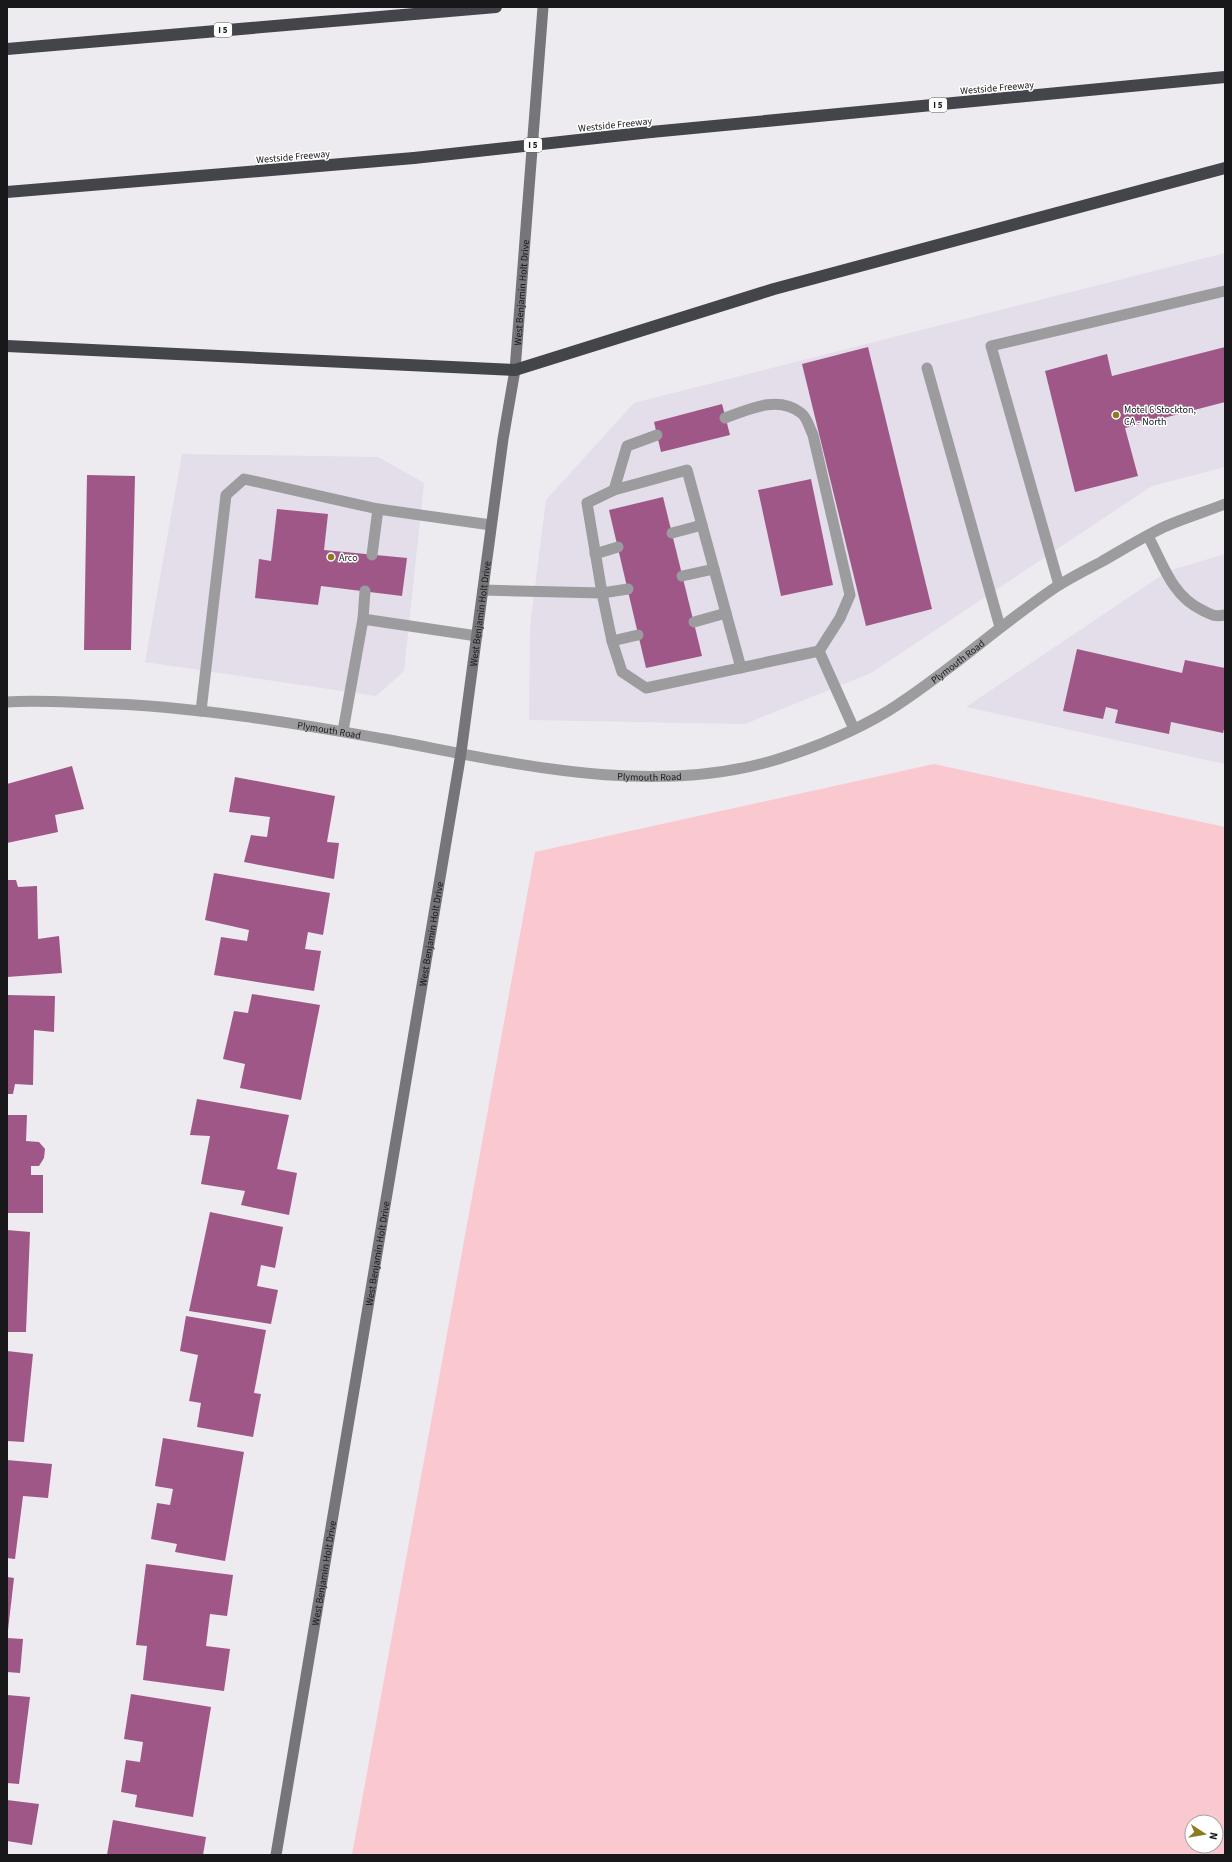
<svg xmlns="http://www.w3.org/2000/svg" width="1232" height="1862" viewBox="0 0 1232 1862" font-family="'Source Sans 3',sans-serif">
  <rect width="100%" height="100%" fill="#edeaf0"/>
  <!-- built -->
  <g fill="#e4ddea">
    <polygon points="1225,253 1225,467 1152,486 871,673 745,724 529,720 530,626 546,500 634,403"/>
    <polygon points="182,454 378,457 424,483 404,671 376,696 145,662"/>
    <polygon points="1225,554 1225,764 966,707 1168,571"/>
  </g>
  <!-- green -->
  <path fill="#f9c9cf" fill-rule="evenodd" d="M934,764L1225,827V1855H352L535,852ZM1192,1822H1216V1846H1192Z"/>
  <!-- building -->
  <g fill="#9e5787">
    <polygon points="868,347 932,609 866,626 802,364"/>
    <polygon points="1225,347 1225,402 1125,428 1138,476 1075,492 1045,371 1107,354 1112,376"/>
    <polygon points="722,404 730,435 661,452 654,422"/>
    <polygon points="87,475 135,476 131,650 84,650"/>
    <polygon points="811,479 833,585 781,596 758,490"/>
    <polygon points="663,497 702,656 646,668 609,510"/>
    <polygon points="277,509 328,514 324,550 407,558 402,596 321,586 318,605 255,598 259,559 271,561"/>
    <polygon points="1077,649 1182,673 1185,660 1225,668 1225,725 1223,733 1171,722 1169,734 1115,723 1118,710 1106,707 1103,719 1063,711"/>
    <polygon points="72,766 84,809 55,815 58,832 7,843 7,784"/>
    <polygon points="235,777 335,796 327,842 339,843 334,879 244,862 251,835 267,837 270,817 229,812"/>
    <polygon points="214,873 330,893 323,935 308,932 305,949 321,951 314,991 214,975 221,937 247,941 249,930 205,920"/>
    <polygon points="7,880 16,880 18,887 37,886 38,939 59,936 62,973 7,977"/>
    <polygon points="252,994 320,1005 301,1100 240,1088 245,1064 223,1059 234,1011 248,1013"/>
    <polygon points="7,995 55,996 54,1032 34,1030 33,1085 15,1084 13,1094 7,1094"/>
    <polygon points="197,1099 289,1115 277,1169 297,1173 289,1215 241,1205 245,1191 201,1184 210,1136 190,1135"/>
    <polygon points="7,1115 27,1115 26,1141 39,1142 45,1149 44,1158 39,1166 31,1166 31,1175 43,1175 43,1213 7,1213"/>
    <polygon points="210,1212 283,1227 275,1268 261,1265 257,1286 278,1290 271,1324 189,1311"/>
    <polygon points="7,1230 30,1232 26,1332 7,1332"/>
    <polygon points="186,1316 266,1330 254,1393 261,1394 253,1437 197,1427 201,1403 189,1401 198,1355 180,1351"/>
    <polygon points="7,1351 33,1354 24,1442 7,1441"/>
    <polygon points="163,1438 244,1452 225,1561 175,1552 177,1544 151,1539 157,1503 170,1505 173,1489 155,1486"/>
    <polygon points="7,1460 52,1464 48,1498 23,1496 15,1559 7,1558"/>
    <polygon points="146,1564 233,1575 227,1616 210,1614 206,1646 230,1649 224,1691 143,1680 147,1646 136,1645"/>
    <polygon points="7,1577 14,1578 8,1630 7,1630"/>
    <polygon points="7,1638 23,1639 20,1673 7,1672"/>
    <polygon points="131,1694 211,1707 193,1817 135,1807 137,1795 121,1792 126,1760 140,1762 143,1742 124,1739"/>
    <polygon points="7,1695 30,1697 19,1784 7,1783"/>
    <polygon points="7,1800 39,1804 32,1845 7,1841"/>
    <polygon points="113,1820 206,1837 203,1855 107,1855"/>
  </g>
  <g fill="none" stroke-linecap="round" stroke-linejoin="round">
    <!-- service -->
    <g stroke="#9c9c9f" stroke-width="11">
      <polyline points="927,368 1000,627"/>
      <path d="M725,418C749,409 778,395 801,413C807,417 810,429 813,435L850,595L840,618L819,651"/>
      <polyline points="614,490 627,446 657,435"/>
      <polyline points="672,533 702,525"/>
      <polyline points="595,554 618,547"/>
      <polyline points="372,555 378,509 491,525"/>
      <polyline points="682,576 714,569"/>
      <polyline points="1059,585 991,346 1225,291"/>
      <polyline points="628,589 602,593 587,503 614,490 687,470 741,668"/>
      <polyline points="483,590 602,593 612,641 622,672 646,688 819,651 854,729"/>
      <polyline points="363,619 365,591"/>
      <polyline points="694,622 726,613"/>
      <polyline points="612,641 638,635"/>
      <polyline points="201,711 226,495 244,479 378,509"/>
      <polyline points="343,731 363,619 477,636"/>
    </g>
    <!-- minor -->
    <path stroke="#9c9c9f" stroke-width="11" d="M1148,536C1163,564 1172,596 1202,610C1212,615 1214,617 1225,615"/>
    <!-- tertiary -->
    <path stroke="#9c9c9f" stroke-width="11" id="s1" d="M7,702C35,700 63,702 92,703C194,706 294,723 395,741C518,764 651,797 775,760C814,748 853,732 888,711C947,674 998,626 1056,587C1070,578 1086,570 1101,562C1122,550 1143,537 1164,527C1184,518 1205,512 1225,504"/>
    <!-- secondary -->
    <path stroke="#76767a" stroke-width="11" id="s2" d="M276,1855L461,753L503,439L515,370L543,7"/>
    <!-- motorway -->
    <g stroke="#44454a" stroke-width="12">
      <polyline points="7,49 496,7"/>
      <polyline points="651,132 1225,77"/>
      <polyline points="7,192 414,158"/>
      <polyline points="7,346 515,370 774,289 1225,168"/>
    </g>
    <!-- motorway-bridge -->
    <polyline stroke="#44454a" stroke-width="12" points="414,158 651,132"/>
  </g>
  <!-- markers -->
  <g fill="#8e7b21" stroke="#fff" stroke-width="1.5">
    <circle cx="1116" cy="415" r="4"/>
    <circle cx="331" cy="557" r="4"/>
  </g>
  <g text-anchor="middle" stroke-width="3" stroke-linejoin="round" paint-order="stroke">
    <!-- shield labels -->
    <g fill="#fff" stroke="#5d5d5e" stroke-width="1">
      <rect x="214" y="23" width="18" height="14" rx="3"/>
      <rect x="929" y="98" width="18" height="14" rx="3"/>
      <rect x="524" y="138" width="18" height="14" rx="3"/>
    </g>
    <g font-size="9" font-weight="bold" fill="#181719">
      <text x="223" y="33">I 5</text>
      <text x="938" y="108">I 5</text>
      <text x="533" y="148">I 5</text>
    </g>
    <!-- street labels -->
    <g font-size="10" fill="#181719" stroke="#fff">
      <text transform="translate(997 87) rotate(-5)" y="4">Westside Freeway</text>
      <text transform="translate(615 124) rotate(-6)" y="4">Westside Freeway</text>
      <text transform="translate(293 156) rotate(-5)" y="4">Westside Freeway</text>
      <text dy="4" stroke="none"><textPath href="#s2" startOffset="1582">West Benjamin Holt Drive</textPath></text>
      <text dy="4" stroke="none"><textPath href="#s2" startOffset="1258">West Benjamin Holt Drive</textPath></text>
      <text dy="4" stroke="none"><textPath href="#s1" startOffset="984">Plymouth Road</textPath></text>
      <text dy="4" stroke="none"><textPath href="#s1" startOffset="324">Plymouth Road</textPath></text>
      <text dy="4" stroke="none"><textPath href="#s1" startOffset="648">Plymouth Road</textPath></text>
      <text dy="4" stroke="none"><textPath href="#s2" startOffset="934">West Benjamin Holt Drive</textPath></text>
      <text dy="4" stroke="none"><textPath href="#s2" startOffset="610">West Benjamin Holt Drive</textPath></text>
      <text dy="4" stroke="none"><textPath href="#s2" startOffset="286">West Benjamin Holt Drive</textPath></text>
    </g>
    <!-- poi labels -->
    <g font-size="10" fill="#181719" stroke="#fff" text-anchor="start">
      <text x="1124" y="413">Motel 6 Stockton,<tspan x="1124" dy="12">CA - North</tspan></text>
      <text x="339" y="561">Arco</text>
    </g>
  </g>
  <!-- border -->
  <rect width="1232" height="1862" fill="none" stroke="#181719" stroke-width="16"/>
  <!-- north arrow -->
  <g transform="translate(1204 1834) rotate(102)"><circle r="19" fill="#ffffff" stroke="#a3a2a3"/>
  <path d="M0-3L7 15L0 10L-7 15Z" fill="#8e7b21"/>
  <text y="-6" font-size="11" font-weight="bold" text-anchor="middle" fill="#181719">N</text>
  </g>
</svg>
